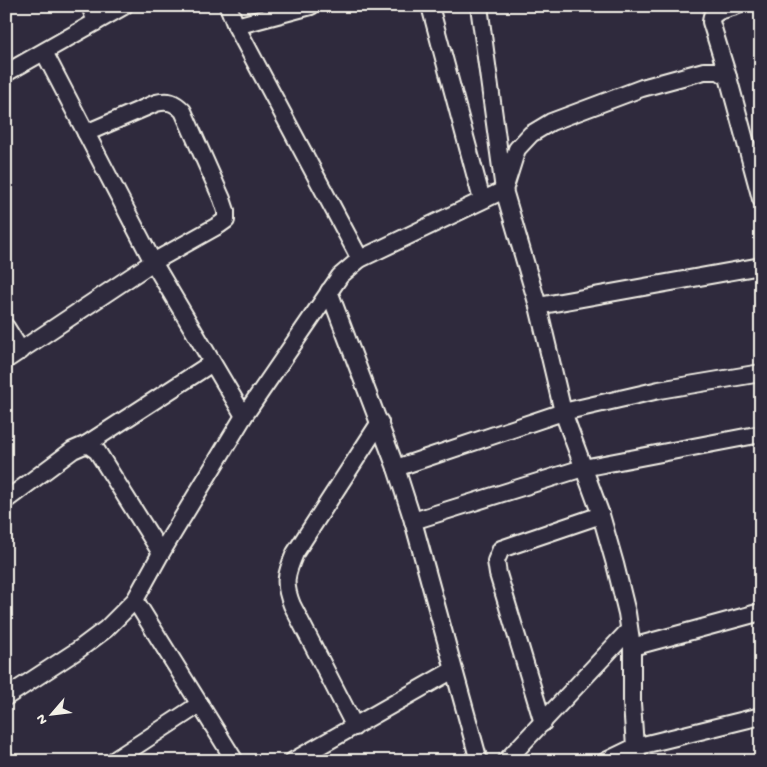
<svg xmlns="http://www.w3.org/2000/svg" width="767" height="767" viewBox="0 0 767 767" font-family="'Gochi Hand',sans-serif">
  <rect width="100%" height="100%" fill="#2f2a3d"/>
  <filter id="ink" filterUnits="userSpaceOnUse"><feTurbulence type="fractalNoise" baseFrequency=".02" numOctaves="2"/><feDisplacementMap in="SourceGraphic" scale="10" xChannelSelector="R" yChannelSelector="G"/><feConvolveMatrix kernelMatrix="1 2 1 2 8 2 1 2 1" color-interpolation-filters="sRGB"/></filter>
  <g filter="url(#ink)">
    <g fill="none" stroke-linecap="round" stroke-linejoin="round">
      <!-- street casing -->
      <g stroke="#f4f1e8" stroke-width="20">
        <g id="street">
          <polyline points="90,6 96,22"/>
          <polyline points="228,6 236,26 360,259"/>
          <polyline points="430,6 482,200"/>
          <polyline points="479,6 504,190 538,306 563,412 601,515 615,564 627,613 632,647 632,703 635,747 638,761"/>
          <polyline points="236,26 311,6"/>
          <polyline points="44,52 153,262 244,416"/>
          <polyline points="6,73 124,6"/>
          <polyline points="728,77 711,22 712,16 719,11 736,6"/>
          <polyline points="329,291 396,468 413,521 479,761"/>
          <polyline points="538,306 761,266"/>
          <polyline points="6,327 21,351"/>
          <path d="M6,360L153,262L219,225L226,220V211L222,199L183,111C174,102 168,100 156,103L86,133"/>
          <polyline points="87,444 212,363"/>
          <polyline points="396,468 563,412 659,390 761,373"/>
          <polyline points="6,500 73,450 87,444 97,451 161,553"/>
          <polyline points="413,521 583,468 761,434"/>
          <polyline points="135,600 235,761"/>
          <polyline points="632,647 761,612"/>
          <polyline points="6,697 78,650 106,629 135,600 161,553 244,416 340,276 360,259 504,190 517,149 531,134 551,122 642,88 704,71 719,71 728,77 761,199"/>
          <polyline points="543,723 498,574 496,561 501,549 601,515"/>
          <path d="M355,727L292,605C283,583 286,574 295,553L380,422"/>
          <polyline points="113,761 200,704"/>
          <polyline points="293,761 453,670"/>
          <polyline points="506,761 629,630"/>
          <polyline points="606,761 635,747 761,716"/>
        </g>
      </g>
      <!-- street -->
      <use href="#street" stroke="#2f2a3d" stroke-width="16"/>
    </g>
  </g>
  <!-- margin -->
  <rect width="767" height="767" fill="none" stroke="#2f2a3d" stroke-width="25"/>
  <rect x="12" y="12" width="742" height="742" fill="none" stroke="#f4f1e8" stroke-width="2" filter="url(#ink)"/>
  <!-- north arrow -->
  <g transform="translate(52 714) rotate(242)" stroke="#2f2a3d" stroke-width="4" paint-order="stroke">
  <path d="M0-4L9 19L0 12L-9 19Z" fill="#f4f1e8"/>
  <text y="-8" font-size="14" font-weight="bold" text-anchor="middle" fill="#f4f1e8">N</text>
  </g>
</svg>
